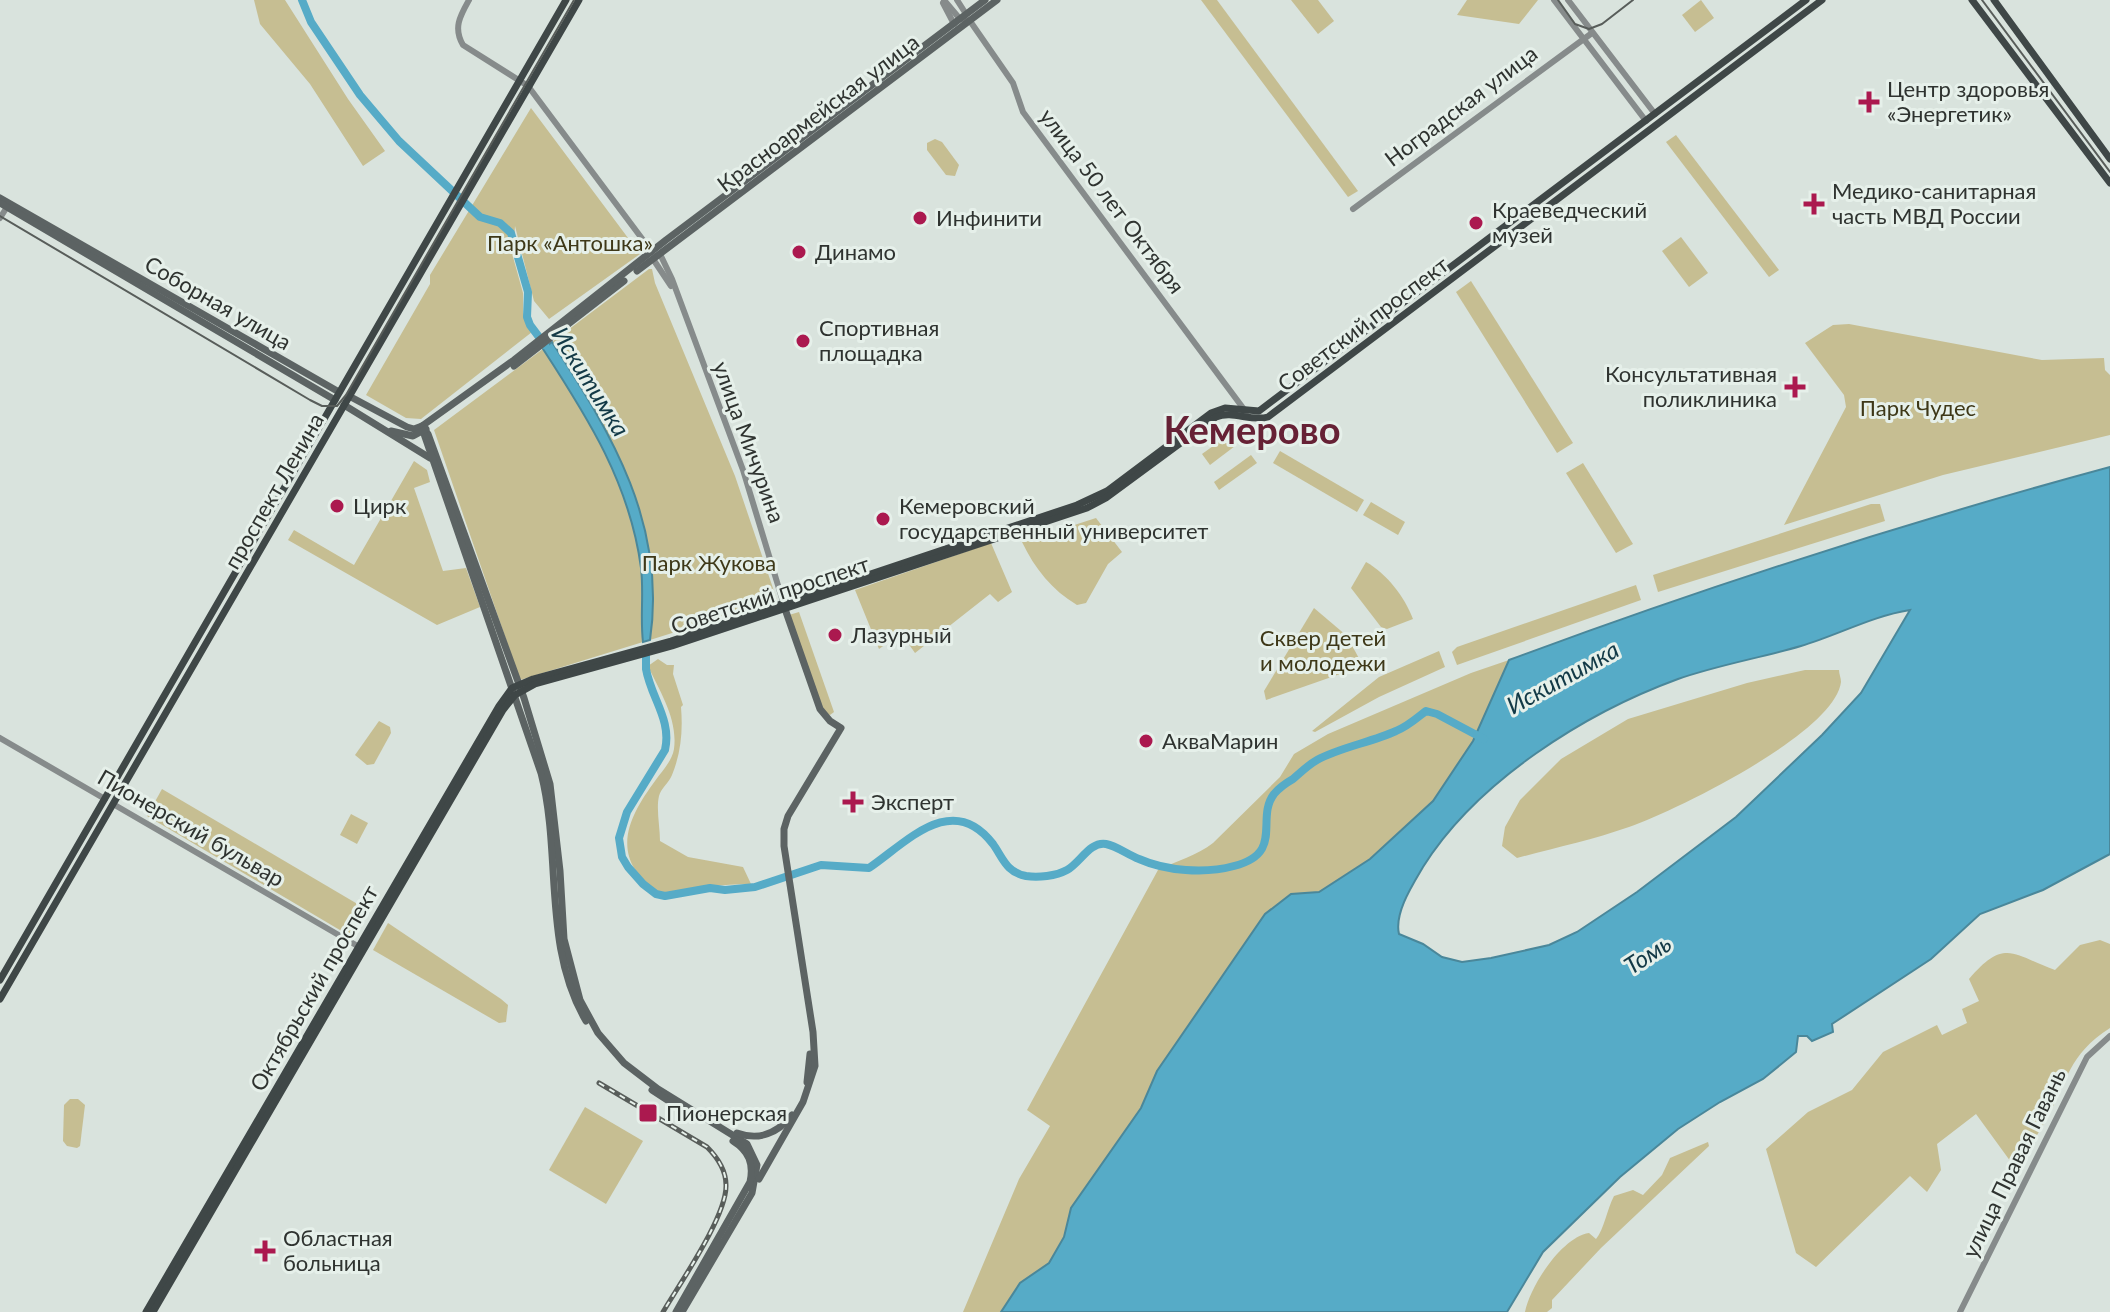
<svg xmlns="http://www.w3.org/2000/svg" width="2110" height="1312" viewBox="0 0 2110 1312" font-family="Lato,sans-serif">
  <rect width="100%" height="100%" fill="#d9e3dd"/>
  <!-- green -->
  <g fill="#c6be92">
    <polygon points="254,0 285,0 348,99 385,151 363,166 310,84 260,24"/>
    <polygon points="1201,0 1217,0 1358,191 1348,197"/>
    <polygon points="1291,0 1318,0 1334,21 1318,34"/>
    <polygon points="1467,0 1538,0 1519,24 1457,15"/>
    <polygon points="1701,0 1714,18 1695,32 1682,15"/>
    <polygon points="531,108 640,254 549,319 534,301 515,226 513,257 523,293 523,313 532,332 421,419 406,418 366,395 430,284 430,275"/>
    <polygon points="1676,135 1779,270 1769,277 1666,142"/>
    <polygon points="935,139 942,142 959,165 955,176 946,175 927,150 927,143"/>
    <polygon points="1681,237 1708,273 1689,287 1662,251"/>
    <path d="M649,269H652L655,283L735,476L777,600L650,640C667,525 612,434 552,342Z"/>
    <polygon points="1471,281 1573,443 1557,453 1456,292"/>
    <polygon points="1849,324 2042,360 2104,358 2105,370 2110,375 2110,435 1943,475 1784,525 1846,407 1844,395 1805,343 1833,325"/>
    <path d="M543,349C588,418 631,484 641,568C644,592 640,617 643,642L520,680L434,430Z"/>
    <polygon points="1227,436 1235,446 1210,465 1202,454"/>
    <polygon points="1280,451 1364,500 1357,512 1273,463"/>
    <polygon points="1251,455 1257,463 1219,490 1214,482"/>
    <polygon points="414,461 427,470 430,482 414,488 443,571 466,568 480,607 437,625 288,540 294,530 354,565"/>
    <polygon points="1583,463 1633,544 1616,553 1566,473"/>
    <polygon points="1371,502 1405,522 1398,535 1363,515"/>
    <polygon points="1871,504 1880,504 1885,521 1658,592 1653,575"/>
    <path d="M1096,518L1122,552L1108,564L1086,603L1077,605C1052,590 1035,569 1022,542Z"/>
    <polygon points="991,543 1012,592 998,602 990,594 915,653 901,633 879,649 855,590"/>
    <path d="M1366,562C1387,574 1404,596 1413,619L1387,629L1381,627L1351,588Z"/>
    <polygon points="1636,585 1641,600 1457,665 1452,652 1457,647"/>
    <polygon points="1314,608 1347,636 1363,666 1266,700 1264,691"/>
    <polygon points="799,612 834,712 830,715 824,713 789,615"/>
    <polygon points="1439,651 1445,667 1379,697 1315,732 1312,731 1379,677"/>
    <path d="M658,659L667,665H674L673,674L683,705L681,707C683,731 681,753 672,775C669,783 661,788 659,796C656,809 660,827 660,841L688,857L743,867L751,884C721,884 697,887 669,897C654,892 644,884 636,871C615,840 636,807 655,781C662,771 672,761 674,749C678,719 660,692 648,666Z"/>
    <path d="M1509,660L1473,741L1433,801L1370,859L1319,892L1291,894L1265,914L1157,1071L1141,1108L1071,1208L1064,1237L1049,1263L1020,1283L1001,1312H963L1019,1179L1050,1126L1027,1110L1158,870C1176,861 1198,855 1213,843L1280,777L1294,754L1328,734L1471,673Z"/>
    <path d="M1805,670H1839C1839,674 1841,678 1841,682C1835,733 1675,811 1629,827C1592,840 1554,848 1517,858L1502,846L1505,827L1520,800L1561,759L1628,719L1747,683Z"/>
    <polygon points="379,721 390,727 391,733 374,764 367,765 355,755"/>
    <polygon points="162,789 366,909 350,936 147,816"/>
    <polygon points="351,814 368,823 357,844 340,835"/>
    <polygon points="388,923 501,999 508,1005 506,1022 499,1023 373,950"/>
    <path d="M2100,940L2110,944V1028C2068,1055 2068,1080 2046,1120C2037,1136 2026,1152 2016,1169L1976,1114L1937,1144L1941,1170L1927,1192L1910,1176L1816,1267L1796,1253L1766,1149L1808,1112L1852,1090L1883,1052L1937,1025L1942,1035L1967,1023L1962,1009L1979,1001L1969,979C2005,937 2013,955 2055,970L2080,945Z"/>
    <polygon points="70,1099 78,1099 85,1105 80,1146 77,1148 67,1146 63,1141 64,1105"/>
    <polygon points="585,1107 643,1141 606,1204 549,1170"/>
    <path d="M1708,1142L1709,1146L1601,1248L1552,1300V1308L1547,1312H1525C1530,1286 1562,1237 1589,1233L1596,1239C1604,1230 1607,1209 1614,1196L1633,1190L1643,1195L1662,1175L1670,1158Z"/>
  </g>
  <!-- water -->
  <g fill="#56abc7" stroke="#4a879a" stroke-width="2" fill-rule="evenodd">
    <path d="M552,342C612,434 667,525 650,640L643,642C640,618 644,592 641,568C630,484 588,418 543,349Z"/>
    <path d="M2110,467V854L2043,890L1980,914L1931,959L1832,1024L1833,1032L1812,1041L1807,1036H1798L1796,1052L1763,1079L1720,1102L1678,1129L1620,1177L1543,1252L1507,1312H1001L1020,1283L1049,1263L1064,1237L1071,1208L1141,1108L1157,1071L1265,914L1291,894L1319,892L1370,859L1433,801L1473,741L1509,660C1706,587 1907,522 2110,467ZM1910,610L1861,693L1822,735L1736,817L1637,892L1577,932L1549,945L1491,958L1462,962L1442,957L1423,944L1399,934C1394,913 1413,884 1423,867C1477,781 1585,713 1678,679C1718,665 1760,658 1801,646C1838,635 1872,616 1910,610Z"/>
  </g>
  <g fill="none" stroke-linecap="round" stroke-linejoin="round">
    <!-- river -->
    <g stroke="#56abc7" stroke-width="8">
      <polyline points="302,0 311,22 360,95 399,141 480,217 500,223 511,233 528,292 527,317 530,325 545,345"/>
      <path d="M646,650C646,656 646,663 646,669C651,698 672,720 665,750L627,812L619,838L622,857L628,867L643,884L656,894L665,896L710,888L725,890L755,887L821,865L869,868C906,843 952,790 993,844C1003,858 1006,872 1026,876C1038,878 1056,876 1067,870C1080,863 1090,841 1106,844C1117,846 1128,855 1139,859C1166,871 1205,874 1234,866C1285,853 1255,819 1274,794C1279,788 1286,783 1293,779C1300,773 1308,765 1317,760C1338,748 1372,742 1396,731C1407,727 1417,718 1426,711L1437,714L1484,739"/>
    </g>
    <!-- tertiary -->
    <g stroke="#868b8b" stroke-width="6">
      <path d="M469,0C460,16 453,28 463,45L528,86L652,252"/>
      <polyline points="944,0 960,19 970,21 1013,83 1023,112 1246,412"/>
      <polyline points="957,0 966,14"/>
      <polyline points="1554,0 1646,121"/>
      <polyline points="1568,0 1655,114"/>
      <polyline points="943,3 954,24"/>
      <polyline points="1353,209 1592,33"/>
      <polyline points="0,218 7,207"/>
      <polyline points="660,254 672,279 743,470 784,605"/>
      <polyline points="653,259 671,286"/>
      <polyline points="0,738 105,799"/>
      <polyline points="113,804 361,948"/>
      <polyline points="1960,1312 2087,1057 2110,1036"/>
    </g>
    <!-- secondary -->
    <g stroke="#5c6363" stroke-width="7">
      <polyline points="0,198 339,392"/>
      <polyline points="0,203 335,400"/>
      <polyline points="637,271 997,0"/>
      <polyline points="514,366 624,281"/>
      <polyline points="349,396 407,427 414,429 422,426 514,360 666,240 985,0"/>
      <polyline points="344,405 430,458"/>
      <polyline points="422,426 428,434 524,698 550,784 560,871 564,939 580,1000 598,1033 624,1063 658,1089 747,1144 757,1165 752,1193 682,1312"/>
      <path d="M422,428L541,773C562,855 542,946 586,1021"/>
      <polyline points="391,431 413,436 426,429"/>
      <polyline points="807,1082 810,1054"/>
      <polyline points="652,1090 695,1118"/>
      <path d="M737,1133C759,1141 778,1133 792,1115"/>
      <polyline points="759,1179 803,1102 815,1066 813,1032 784,846 784,829 788,816 841,728 830,721 820,709 785,609"/>
      <path d="M676,1312L750,1182C754,1164 749,1151 733,1141"/>
    </g>
    <!-- primary -->
    <g stroke="#3f4747" stroke-width="7">
      <polyline points="1972,0 2110,183"/>
      <polyline points="1994,0 2110,159"/>
      <polyline points="0,980 566,0"/>
      <polyline points="0,999 579,0"/>
      <polyline points="146,1312 499,706 512,688 533,679 671,641 1077,505 1107,491 1211,413 1225,408 1259,411 1806,0"/>
      <path d="M153,1312L503,710L515,695L535,684L672,646L1087,508L1106,498L1216,417C1233,410 1250,422 1268,417L1822,0"/>
    </g>
    <!-- tram -->
    <g stroke="#585d5a" stroke-width="2">
      <polyline points="1558,0 1575,24 1589,29 1602,24 1633,0"/>
      <polyline points="1982,0 2110,172"/>
      <polyline points="0,216 310,400 322,406 337,406 346,395 574,0"/>
    </g>
    <!-- rail casing -->
    <g stroke="#585d5a" stroke-width="5">
      <path id="rail" d="M599,1083L707,1147C717,1157 726,1170 726,1185C727,1216 680,1283 663,1312"/>
    </g>
    <!-- rail -->
    <use href="#rail" stroke="#e6f0ea" stroke-width="2" stroke-dasharray="6" stroke-linecap="butt"/>
  </g>
  <!-- markers -->
  <g fill="#ab194f" stroke="#e6f0ea" stroke-width="3">
    <path d="M1865 90h8v8h8v8h-8v8h-8v-8h-8v-8h8z"/>
    <path d="M1810 192h8v8h8v8h-8v8h-8v-8h-8v-8h8z"/>
    <circle cx="920" cy="218" r="8"/>
    <circle cx="1476" cy="223" r="8"/>
    <circle cx="799" cy="252" r="8"/>
    <circle cx="803" cy="341" r="8"/>
    <path d="M1791 375h8v8h8v8h-8v8h-8v-8h-8v-8h8z"/>
    <circle cx="337" cy="506" r="8"/>
    <circle cx="883" cy="519" r="8"/>
    <circle cx="835" cy="635" r="8"/>
    <circle cx="1146" cy="741" r="8"/>
    <path d="M849 790h8v8h8v8h-8v8h-8v-8h-8v-8h8z"/>
    <rect x="638" y="1103" width="20" height="20" rx="4"/>
    <path d="M261 1239h8v8h8v8h-8v8h-8v-8h-8v-8h8z"/>
  </g>
  <g text-anchor="middle" stroke-width="6" stroke-linejoin="round" paint-order="stroke">
    <!-- poi labels -->
    <g font-size="22" fill="#2f3330" stroke="#e6f0ea" text-anchor="start">
      <text x="1887" y="97">Центр здоровья<tspan x="1887" dy="25">«Энергетик»</tspan></text>
      <text x="1832" y="199">Медико-санитарная<tspan x="1832" dy="25">часть МВД России</tspan></text>
      <text x="1492" y="218">Краеведческий<tspan x="1492" dy="25">музей</tspan></text>
      <text x="936" y="226">Инфинити</text>
      <text x="815" y="260">Динамо</text>
      <text x="819" y="336">Спортивная<tspan x="819" dy="25">площадка</tspan></text>
      <text x="1777" y="382" text-anchor="end">Консультативная<tspan x="1777" dy="25">поликлиника</tspan></text>
      <text x="353" y="514">Цирк</text>
      <text x="899" y="514">Кемеровский<tspan x="899" dy="25">государственный университет</tspan></text>
      <text x="851" y="643">Лазурный</text>
      <text x="1162" y="749">АкваМарин</text>
      <text x="871" y="810">Эксперт</text>
      <text x="666" y="1121">Пионерская</text>
      <text x="283" y="1246">Областная<tspan x="283" dy="25">больница</tspan></text>
    </g>
    <!-- street labels -->
    <g font-size="22" fill="#2f3330" stroke="#e6f0ea">
      <text transform="translate(1461 106) rotate(-37)" y="8">Ноградская улица</text>
      <text transform="translate(818 113) rotate(-37)" y="8">Красноармейская улица</text>
      <text transform="translate(1112 201) rotate(53)" y="8">улица 50 лет Октября</text>
      <text transform="translate(218 303) rotate(30)" y="8">Соборная улица</text>
      <text transform="translate(1363 324) rotate(-37)" y="8">Советский проспект</text>
      <text transform="translate(749 442) rotate(70)" y="8">улица Мичурина</text>
      <text transform="translate(274 491) rotate(-60)" y="8">проспект Ленина</text>
      <text transform="translate(770 595) rotate(-18)" y="8">Советский проспект</text>
      <text transform="translate(191 828) rotate(30)" y="8">Пионерский бульвар</text>
      <text transform="translate(314 988) rotate(-60)" y="8">Октябрьский проспект</text>
      <text transform="translate(2014 1163) rotate(-64)" y="8">улица Правая Гавань</text>
    </g>
    <!-- park labels -->
    <g font-size="22" fill="#3e3818" stroke="#e6f0ea">
      <text x="570" y="251">Парк «Антошка»</text>
      <text x="1918" y="416">Парк Чудес</text>
      <text x="709" y="571">Парк Жукова</text>
      <text x="1323" y="646">Сквер детей<tspan x="1323" dy="25">и молодежи</tspan></text>
    </g>
    <!-- water labels -->
    <g font-size="24" font-style="italic" fill="#123946" stroke="#e6f0ea">
      <text transform="translate(590 382) rotate(58)" y="8">Искитимка</text>
      <text transform="translate(1563 678) rotate(-29)" y="8">Искитимка</text>
      <text transform="translate(1648 955) rotate(-33)" y="8">Томь</text>
    </g>
    <!-- town labels -->
    <g font-size="38" font-weight="bold" fill="#662135" stroke="#e6f0ea">
      <text x="1252" y="444">Кемерово</text>
    </g>
  </g>
</svg>
